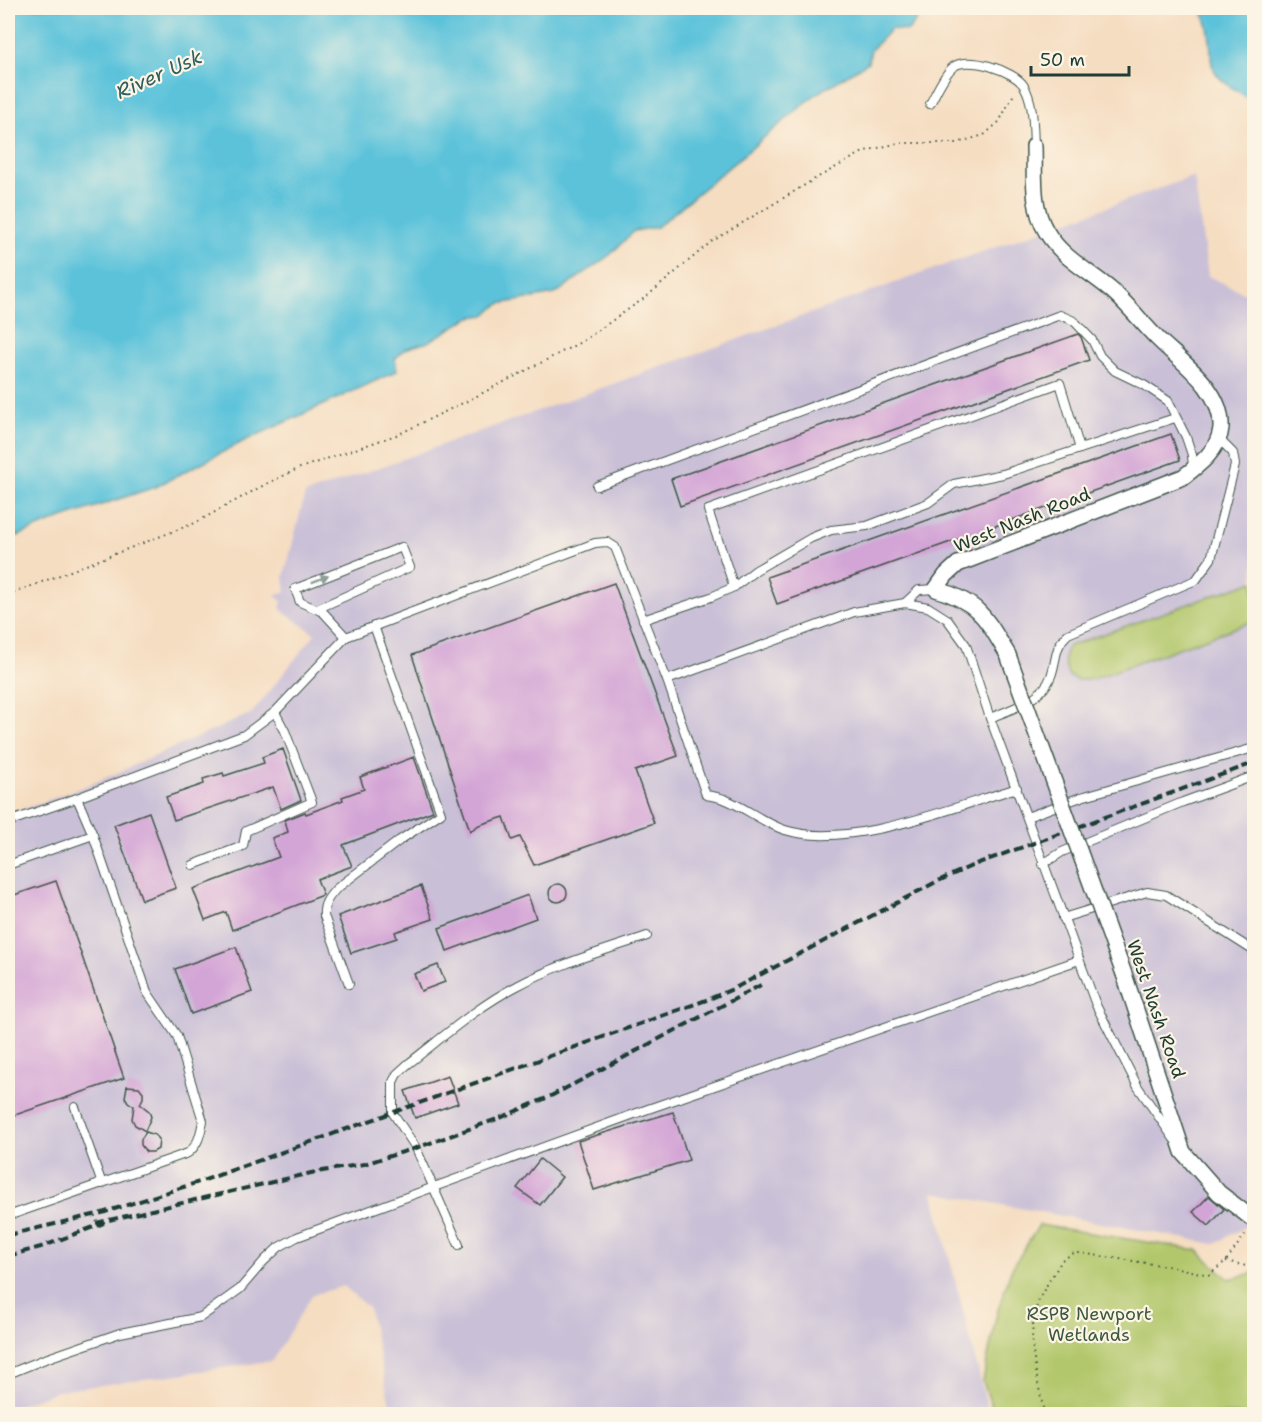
<svg xmlns="http://www.w3.org/2000/svg" width="1262" height="1422" viewBox="0 0 1262 1422" font-family="'Shantell Sans',sans-serif">
  <rect width="100%" height="100%" fill="#fcf5e5"/>
  <filter id="ink" filterUnits="userSpaceOnUse"><feTurbulence type="fractalNoise" baseFrequency=".0167" numOctaves="2"/><feDisplacementMap in="SourceGraphic" scale="12" xChannelSelector="R" yChannelSelector="G"/><feConvolveMatrix kernelMatrix="1 2 1 2 8 2 1 2 1" color-interpolation-filters="sRGB"/></filter>
  <filter id="wash" filterUnits="userSpaceOnUse"><feTurbulence type="fractalNoise" baseFrequency=".008" numOctaves="4" result="noise"/><feDisplacementMap in="SourceGraphic" scale="24" xChannelSelector="R" yChannelSelector="G"/><feGaussianBlur stdDeviation="1.35" result="paint"/><feColorMatrix in="noise" values="0 0 0 0 0 0 0 0 0 0 0 0 0 0 0 0 0 1.4 0 .05"/><feComposite in="paint" operator="in"/></filter>
  <g filter="url(#wash)">
    <rect width="100%" height="100%" fill="#f5ddc1"/>
    <!-- industrial -->
    <polygon fill="#c9bfd7" points="1194,176 1208,276 1242,292 1254,292 1254,1222 1214,1244 933,1192 989,1414 392,1414 369,1309 344,1286 312,1295 272,1361 58,1391 8,1409 8,815 94,783 252,713 315,634 280,609 282,601 275,596 286,591 284,577 305,494"/>
    <!-- green -->
    <g fill="#b2c76c" stroke="#688250" stroke-width="1.5">
      <path d="M1254,581V621L1093,679L1077,680L1069,676C1064,665 1062,656 1069,646Z"/>
      <polygon points="1039,1225 1197,1250 1229,1279 1254,1273 1254,1414 994,1414 983,1381 997,1313 1011,1270"/>
    </g>
    <!-- water -->
    <g fill="#5cc2da" stroke="#3e8087" stroke-width="1.5">
      <polygon points="8,8 912,8 919,17 908,31 891,29 871,50 868,62 815,95 657,227 634,231 610,255 555,294 499,304 485,315 470,317 428,342 405,349 395,359 397,371 242,442 155,487 62,518 8,540"/>
      <path d="M1199,8H1254V104C1242,90 1220,86 1213,67C1211,63 1211,57 1211,53C1210,37 1209,20 1199,8Z"/>
    </g>
    <g id="blocks">
      <!-- building -->
      <g fill="#d3a4d6">
        <polygon points="1078,334 1081,337 1089,360 680,506 671,479"/>
        <polygon points="1171,434 1180,460 777,604 767,577"/>
        <polygon points="614,583 678,756 635,771 654,823 534,865 520,837 512,840 504,817 479,825 470,831 412,655"/>
        <polygon points="283,749 301,800 281,809 273,787 174,820 166,797 204,784 203,779 223,773 224,776 264,763 262,757"/>
        <polygon points="414,757 433,811 343,845 352,866 317,879 323,895 232,930 226,912 205,920 193,889 279,857 272,838 288,832 285,820 305,812 306,814 343,800 342,797 364,789 360,777"/>
        <polygon points="149,812 176,888 142,900 114,825"/>
        <polygon points="56,881 124,1078 12,1116 8,1102 8,897"/>
        <circle cx="558" cy="893" r="9"/>
        <polygon points="421,886 433,919 395,932 397,938 351,953 338,916"/>
        <polygon points="528,895 536,918 447,951 439,928"/>
        <polygon points="236,947 252,992 191,1014 175,969"/>
        <polygon points="438,965 445,982 421,991 414,974"/>
        <polygon points="448,1076 458,1103 415,1118 405,1091"/>
        <polygon points="127,1086 139,1087 143,1092 143,1098 140,1104 149,1111 151,1117 145,1131 135,1125 132,1119 134,1106 128,1102 125,1097"/>
        <polygon points="673,1112 689,1160 594,1190 578,1141"/>
        <polygon points="146,1132 155,1135 159,1139 158,1149 153,1152 146,1152 141,1145 141,1139"/>
        <polygon points="540,1159 562,1177 540,1205 517,1188"/>
        <polygon points="1209,1196 1224,1209 1209,1226 1193,1212"/>
      </g>
    </g>
  </g>
  <g filter="url(#ink)">
    <use href="#blocks" fill-opacity="0" stroke="#3f5549" stroke-width="1.5"/>
    <g fill="none" stroke-linecap="round" stroke-linejoin="round">
      <!-- lane casing -->
      <g stroke="#3f5549" stroke-width="10">
        <g id="lane">
          <path d="M930,104C936,93 943,76 952,68C966,54 1015,71 1024,86C1034,103 1033,127 1034,146"/>
          <polyline points="597,486 1060,315 1074,321 1092,340 1100,356 1115,371 1144,385 1168,401 1186,437 1192,455 1193,469"/>
          <polyline points="734,587 708,510 1060,383 1080,449"/>
          <polyline points="905,603 919,590 936,589"/>
          <polyline points="317,609 410,567 402,547 295,589 300,602 323,612 346,637"/>
          <polyline points="643,620 711,597 734,587 756,570 811,538 831,530 867,526 928,503 954,484 1003,474 1175,418"/>
          <path d="M990,718C1011,709 1043,700 1051,676C1057,660 1054,646 1068,634L1196,580L1211,559L1235,465L1233,453L1219,439"/>
          <path d="M1017,788C954,807 849,850 785,830C763,823 745,807 724,799C718,797 712,796 706,795L667,680L854,612L905,603L928,607L947,619L966,645L990,718L1096,1005L1138,1087L1174,1139"/>
          <polyline points="1027,817 1081,797 1254,748"/>
          <polyline points="8,822 77,798 244,735 275,712 346,637 595,543 607,542 615,547 667,680"/>
          <polyline points="1043,864 1062,852 1183,802 1254,776"/>
          <polyline points="8,865 93,835"/>
          <polyline points="193,865 243,846 246,831 312,802 285,731 275,712"/>
          <polyline points="1063,918 1147,892 1166,895 1254,951"/>
          <path d="M349,984L324,916C323,904 328,898 336,889L400,840L441,813L374,626"/>
          <polyline points="75,1107 102,1184"/>
          <path d="M8,1216L188,1153C199,1144 200,1135 203,1121L177,1036L147,992L93,835L77,798"/>
          <path d="M459,1245L416,1148L393,1113V1082L397,1074L408,1064C443,1037 478,1006 517,986C557,964 604,951 647,936"/>
          <polyline points="8,1374 45,1359 120,1333 201,1317 240,1289 264,1261 279,1247 297,1237 648,1109 1079,960"/>
        </g>
      </g>
      <!-- street casing -->
      <g stroke="#3f5549" stroke-width="18">
        <g id="street">
          <path d="M1008,655C985,617 980,603 936,589L946,575L958,564L1183,477C1199,465 1219,450 1221,428C1223,389 1181,362 1157,338C1141,322 1127,303 1110,289C1087,270 1061,257 1046,231C1031,206 1035,174 1034,146"/>
          <polyline points="1124,974 1183,1152 1219,1193 1254,1220"/>
        </g>
      </g>
      <!-- path -->
      <g stroke="#3f5549" stroke-width="2" stroke-dasharray="1.5 4.5" stroke-linecap="butt">
        <polyline points="8,595 195,523 266,484 300,468 399,434 469,400 583,341 646,297 711,242 813,180 865,151 899,143 957,143 984,135 999,122 1015,92"/>
        <polyline points="1226,1261 1254,1268"/>
        <path d="M1044,1414C1038,1377 1024,1337 1039,1300C1045,1286 1055,1273 1062,1260L1074,1253H1080L1173,1267L1209,1275L1226,1261L1247,1232"/>
      </g>
      <!-- lane -->
      <use href="#lane" stroke="#fff" stroke-width="8"/>
      <!-- street -->
      <use href="#street" stroke="#fff" stroke-width="15"/>
      <!-- rail -->
      <g stroke="#1f3d34" stroke-width="4" stroke-dasharray="9 4.5" stroke-linecap="butt">
        <polyline points="96,1223 311,1173 364,1164 416,1148 500,1118 551,1096 761,985"/>
        <polyline points="8,1235 102,1213 199,1182 709,999 735,988 938,881 976,864 1254,763"/>
        <polyline points="8,1256 41,1247 104,1223"/>
      </g>
      <!-- street-bridge casing -->
      <g stroke="#3f5549" stroke-width="18" stroke-linecap="butt">
        <polyline id="street-bridge" points="1008,655 1124,974"/>
      </g>
      <!-- street-bridge -->
      <use href="#street-bridge" stroke="#fff" stroke-width="15"/>
    </g>
    <!-- one-way arrows -->
    <defs><path id="oneway-solid" d="M-6-.8H1V-3.2L6.5 0L1 3.2V.8H-6Z" transform="scale(1.5)"/></defs>
    <use fill="#8f9e9a" href="#oneway-solid" transform="translate(320 579) rotate(-22)"/>
  </g>
  <g text-anchor="middle" stroke-width="4.5" stroke-linejoin="round" paint-order="stroke">
    <!-- street labels -->
    <g font-size="18" fill="#1f3d34" stroke="#fcf5e5">
      <text transform="translate(1022 520) rotate(-22)" y="6">West Nash Road</text>
      <text transform="translate(1156 1009) rotate(71)" y="6">West Nash Road</text>
    </g>
    <!-- park labels -->
    <g font-size="18" fill="#3c593f" stroke="#fcf5e5">
      <text x="1089" y="1320">RSPB Newport<tspan x="1089" dy="21">Wetlands</tspan></text>
    </g>
    <!-- water labels -->
    <g font-size="20" font-style="italic" fill="#2e5e5e" stroke="#fcf5e5">
      <text transform="translate(159 74) rotate(-24)" y="7">River Usk</text>
    </g>
  </g>
  <!-- margin -->
  <rect width="1262" height="1422" fill="none" stroke="#fcf5e5" stroke-width="30"/>
  <!-- scale -->
  <path d="M1031 66v9h98v-9" fill="none" stroke="#1f3d34" stroke-width="3"/>
  <text x="1040" y="66" font-size="18" fill="#1f3d34" stroke="#fcf5e5" stroke-width="4.5" paint-order="stroke">50 m</text>
</svg>
